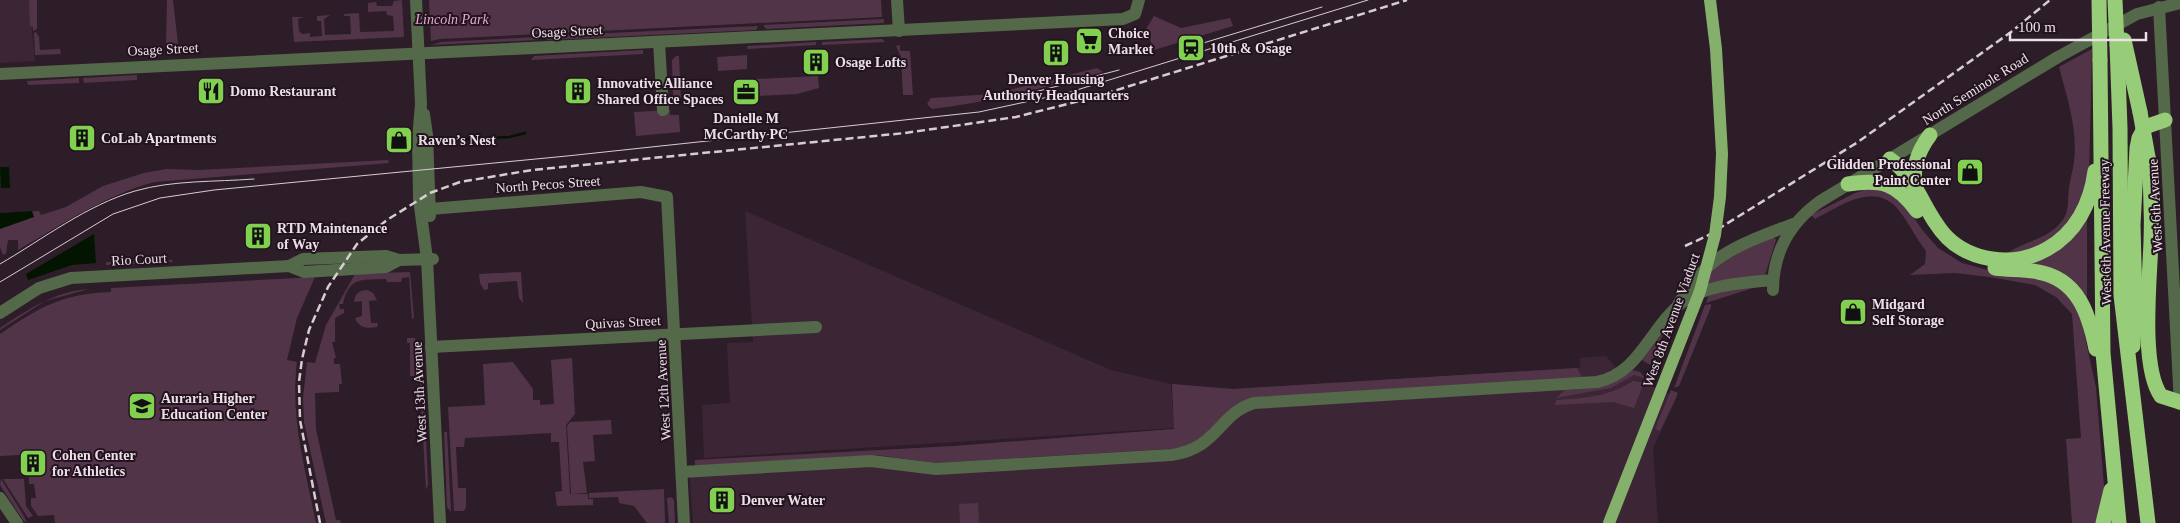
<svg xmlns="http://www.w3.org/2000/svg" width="2180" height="523" viewBox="0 0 2180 523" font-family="'Times New Roman',serif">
  <rect width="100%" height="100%" fill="#2d1d28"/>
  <!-- built -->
  <g fill="#3c2635">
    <polygon points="0,0 29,0 35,61 0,63"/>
    <polygon points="745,211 1111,370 1171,384 1174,428 704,458 702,405 730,403 727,343 753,342"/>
    <polygon points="1606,356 1623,377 1636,370 1643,374 1644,383 1677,397 1653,448 1658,523 693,523 689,466 695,466 695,460 954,446 1174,429 1172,384 1233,389 1577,368 1580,367 1580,358"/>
  </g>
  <!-- green -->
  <g fill="#523449">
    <polygon points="29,0 37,0 37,29 33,31 33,27 30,26"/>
    <polygon points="167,0 173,0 178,44 166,45"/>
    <polygon points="402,0 404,37 294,42 292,17 304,17 298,19 299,31 302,34 310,33 310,37 322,36 321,21 317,21 317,16 330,15 324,19 325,35 351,34 350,16 344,16 344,14 359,13 360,32 394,31 393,16 387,15 386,11 368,12 368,3 376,2 377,6 392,6 394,1"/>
    <polygon points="429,0 881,0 882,17 440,39 431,41"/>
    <polygon points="1154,16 1181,28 1230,18 1233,26 1154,50 1146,29"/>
    <polygon points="884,19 884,23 766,29 763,25"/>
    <polygon points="758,26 756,30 547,40 547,36"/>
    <polygon points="36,32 39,37 40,50 60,49 61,54 35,55 34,33"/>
    <polygon points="537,37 538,40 431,45 441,42"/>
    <polygon points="882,39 885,42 822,45 822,42"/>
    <polygon points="816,42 816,45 748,49 747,46"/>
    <polygon points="900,45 900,51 910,51 913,95 903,95 901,57 896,46"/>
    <path d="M2092,49L2089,177L2079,212L2044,247L2004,256C2021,241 2047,241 2062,221C2070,211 2067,200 2069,188C2070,179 2073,170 2074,162C2078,129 2067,98 2059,67Z"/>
    <polygon points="643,50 643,54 531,60 534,56"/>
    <polygon points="747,55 747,69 718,71 717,57"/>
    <polygon points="676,56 679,56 681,100 673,96 672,60"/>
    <path d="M1097,68L1103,72C1046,87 990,102 932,109L927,104L931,98L993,94Z"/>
    <polygon points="137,75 137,80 84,83 83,78"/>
    <polygon points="818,76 819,88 797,94 757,96 756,79"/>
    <polygon points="79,78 79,83 28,85 27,81"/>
    <polygon points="670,110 670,115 679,115 680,132 636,136 634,112"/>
    <path d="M388,160L389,163L155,182C105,195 63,224 18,250V240H8L6,253L3,255L0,247V213L39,211L41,215L66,207L103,186L144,173L166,169L199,170Z"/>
    <path d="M1871,188L1889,190L1901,199L1923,231L1938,248L1962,263L1991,271L2054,282L2069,294L2079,309L2096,388L2107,523H2072L2066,439L2081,438L2072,314L2056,297L2035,285L1989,277L1955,273L1910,275L1925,264L1926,251C1915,237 1907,219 1896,207C1872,182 1839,207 1815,219L1811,215L1855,193Z"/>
    <polygon points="2087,214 2087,297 2085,300 2025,262"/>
    <polygon points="1774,237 1776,240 1765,275 1689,290 1714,262"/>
    <polygon points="172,260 173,262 106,265 106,262"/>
    <path d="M410,272L414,318L412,319L409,277L402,278L401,282H387L386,279C362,280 349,276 343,304H339L340,309H344V313L335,318V342H332L336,358H334V364H340L342,384H339V392L315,393L316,429L336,520H340L341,523H326L304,422L303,398L307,362L315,363L326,325L355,274Z"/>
    <polygon points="521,272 523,303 519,298 517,281 488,283 488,289 484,290 480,283 479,274"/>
    <path d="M315,277L297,318L287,360L297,362C290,418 305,468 316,523H55L54,515L38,516L31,506V498H36L34,484H29V475L34,474L33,466L21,467L20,455L0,456V334C40,307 61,294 111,292V288Z"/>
    <polygon points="1756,287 1706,303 1709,293"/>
    <path d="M89,289L45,301L0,330V328C29,309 53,292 89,289Z"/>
    <path d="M367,290L373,293L377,300L369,301L371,323H378L377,327C367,329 359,328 355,318L362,316V301L354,302C355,294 359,290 367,290Z"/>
    <polygon points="1711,304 1711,307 1679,386 1674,388 1705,305"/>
    <polygon points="1664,332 1650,365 1642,360"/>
    <polygon points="407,338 415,338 417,376 410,376 410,343 407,343"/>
    <polygon points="572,358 575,414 566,425 570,494 588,494 588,499 593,499 593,505 557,506 555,492 562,491 559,442 551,442 551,433 465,438 464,447 456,447 458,488 466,488 466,507 464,511 454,511 448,407 485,405 483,364 513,362 533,389 533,400 540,400 540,405 554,404 551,360"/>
    <polygon points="419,366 423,366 428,485 426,490"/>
    <polygon points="1577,368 1583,379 1262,397 1206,436 1182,448 936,463 878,455 695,466 695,460 954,446 1174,429 1172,384 1233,389"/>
    <polygon points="1632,370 1640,372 1645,378 1634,375 1611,388 1556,398 1565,390 1595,388"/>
    <path d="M1633,381L1644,383L1634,408L1613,402L1555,405L1556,400C1585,398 1608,397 1633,381Z"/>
    <polygon points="1671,390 1678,393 1660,431 1655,429"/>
    <polygon points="611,420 612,434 593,435 595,461 583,462 587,493 571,494 567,426 570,422"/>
    <polygon points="444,432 447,432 451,512 447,507"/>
    <polygon points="1,479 24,516 27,523 23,520 0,485"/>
    <polygon points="3,479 24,479 26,506 33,516 28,518"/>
    <polygon points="664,489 665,523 647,523 634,506 619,503 618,497 589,498 589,493"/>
    <polygon points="671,497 674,500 675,523 669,523 667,498"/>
    <polygon points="978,503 979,523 960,523 959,504"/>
  </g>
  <!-- water -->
  <g fill="#031400">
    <polygon points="0,167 9,167 10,188 1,188"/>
    <polygon points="32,211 34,217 0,229 0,213"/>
    <polygon points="94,234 96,263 72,265 28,280 26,274"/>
  </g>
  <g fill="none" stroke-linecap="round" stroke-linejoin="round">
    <!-- stream -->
    <polyline stroke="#031400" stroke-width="2.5" points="450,142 451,140 509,137 525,133"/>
    <!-- minor -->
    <g stroke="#546949" stroke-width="12">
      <polyline points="416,0 421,104 418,139 419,199 427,259 440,523"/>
      <polyline points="897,0 899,31"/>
      <polyline points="2159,7 2180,404"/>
      <polyline points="659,42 663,110"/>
      <polyline points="0,74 1123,19 1135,14 1139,0"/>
      <polyline points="424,114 427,135 430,216"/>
      <polyline points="430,209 641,192 667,197 684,523"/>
      <polyline points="289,266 303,259 386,256 399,260"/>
      <path d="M1773,290C1773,252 1789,224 1819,202L2058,57L2137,14L2180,3"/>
      <path d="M1678,305C1704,255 1744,243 1793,224"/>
      <polyline points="0,313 39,288 71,278 289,266 304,272 386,267 399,260 433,259"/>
      <polyline points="431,347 816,327"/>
      <path d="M682,472L871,461L936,469L1171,455C1219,448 1218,414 1254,403L1597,382C1640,374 1651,325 1683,302C1708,284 1743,283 1773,280"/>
      <polyline points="0,498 17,523"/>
    </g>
    <!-- highway -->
    <g stroke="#97cc79" stroke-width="15">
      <polyline points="2124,40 2140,112"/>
      <polyline points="2117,45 2120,128 2121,295 2148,523"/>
      <polyline points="2100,60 2103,353 2119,523"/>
      <path d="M2148,157C2151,185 2152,213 2151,241C2150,278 2140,367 2161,396L2180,402"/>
      <path d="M1890,159C1932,189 1924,248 1992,259C2011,262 2031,258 2047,249C2076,233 2091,203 2095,171"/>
      <path d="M1848,184C1882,179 1897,183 1917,211"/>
      <path d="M1916,189C1911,169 1918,151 1930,135"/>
      <path d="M1995,268C2009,270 2024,269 2038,272C2078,279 2089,314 2096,349"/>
      <polyline points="2133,346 2135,299 2133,225 2137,148 2139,138 2145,127 2165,120"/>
      <polyline points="2103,523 2111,490"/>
    </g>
    <!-- tram -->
    <g stroke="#d8ccd4" stroke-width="1">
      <polyline points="1200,44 1322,7"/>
      <polyline points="1008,99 1119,70"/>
      <path d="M0,264C43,239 87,205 135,191C173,180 215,182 254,179"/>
      <polyline points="0,282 113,214 160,198 214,190 567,156 979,112 1067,93 1368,0"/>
    </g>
    <!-- rail -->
    <g stroke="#d8ccd4" stroke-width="2.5" stroke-dasharray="8 4" stroke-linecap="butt">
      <polyline points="1685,246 1707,236 1858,142 2011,32 2050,0"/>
      <polyline points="320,523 300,420 299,382 302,359 309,330 328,287 357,244 387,220 430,193 460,182 532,170 905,133 1016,117 1091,98 1407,0"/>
    </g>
    <!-- major-bridge -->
    <polyline stroke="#84b06b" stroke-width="12" points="1609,523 1700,291 1715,235 1720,197 1722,154 1716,49 1710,0"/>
    <!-- highway-bridge -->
    <g stroke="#97cc79" stroke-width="15">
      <polyline points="2099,0 2100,60"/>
      <polyline points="2115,0 2117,45"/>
      <polyline points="2140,112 2148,157"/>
    </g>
  </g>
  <!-- icons -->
  <defs>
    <g id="supermarket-square" transform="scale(1.4375)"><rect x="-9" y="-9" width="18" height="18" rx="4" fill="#82d04f" stroke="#23131e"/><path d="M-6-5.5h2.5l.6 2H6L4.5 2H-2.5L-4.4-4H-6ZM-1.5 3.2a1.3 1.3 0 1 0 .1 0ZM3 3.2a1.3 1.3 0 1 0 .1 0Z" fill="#111"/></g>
    <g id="station-square" transform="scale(1.4375)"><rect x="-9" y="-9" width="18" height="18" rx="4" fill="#82d04f" stroke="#23131e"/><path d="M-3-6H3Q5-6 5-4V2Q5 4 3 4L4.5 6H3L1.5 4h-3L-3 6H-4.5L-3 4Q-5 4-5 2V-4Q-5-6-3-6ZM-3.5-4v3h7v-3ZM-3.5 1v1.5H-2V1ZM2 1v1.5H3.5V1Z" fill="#111"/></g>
    <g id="building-square" transform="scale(1.4375)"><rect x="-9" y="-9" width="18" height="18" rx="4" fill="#82d04f" stroke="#23131e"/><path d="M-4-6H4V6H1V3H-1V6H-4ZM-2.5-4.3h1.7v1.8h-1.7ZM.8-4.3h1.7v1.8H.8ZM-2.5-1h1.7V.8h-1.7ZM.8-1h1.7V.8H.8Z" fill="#111"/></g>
    <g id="restaurant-square" transform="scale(1.4375)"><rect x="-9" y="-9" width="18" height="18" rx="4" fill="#82d04f" stroke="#23131e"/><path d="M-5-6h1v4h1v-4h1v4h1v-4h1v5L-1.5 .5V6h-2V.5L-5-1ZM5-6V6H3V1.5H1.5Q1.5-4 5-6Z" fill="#111"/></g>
    <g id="office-square" transform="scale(1.4375)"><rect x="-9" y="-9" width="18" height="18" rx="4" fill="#82d04f" stroke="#23131e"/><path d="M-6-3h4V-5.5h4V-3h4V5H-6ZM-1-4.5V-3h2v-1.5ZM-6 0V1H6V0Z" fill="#111"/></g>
    <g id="shop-square" transform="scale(1.4375)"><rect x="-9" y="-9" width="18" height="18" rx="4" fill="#82d04f" stroke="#23131e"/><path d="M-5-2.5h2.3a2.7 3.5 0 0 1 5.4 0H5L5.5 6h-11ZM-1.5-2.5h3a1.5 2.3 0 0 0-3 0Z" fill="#111"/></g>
    <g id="university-square" transform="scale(1.4375)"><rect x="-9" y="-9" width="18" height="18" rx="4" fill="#82d04f" stroke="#23131e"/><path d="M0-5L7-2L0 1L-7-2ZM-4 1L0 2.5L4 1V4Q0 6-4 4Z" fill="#111"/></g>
  </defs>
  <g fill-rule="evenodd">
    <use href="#supermarket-square" x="1089" y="41"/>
    <use href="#station-square" x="1191" y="48"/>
    <use href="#building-square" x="1056" y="53"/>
    <use href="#building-square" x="816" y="62"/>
    <use href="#restaurant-square" x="211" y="91"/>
    <use href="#building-square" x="578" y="91"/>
    <use href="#office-square" x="746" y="92"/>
    <use href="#building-square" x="82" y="138"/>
    <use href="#shop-square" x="399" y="140"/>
    <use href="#shop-square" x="1970" y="172"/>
    <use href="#building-square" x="258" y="236"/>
    <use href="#shop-square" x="1853" y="312"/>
    <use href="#university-square" x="142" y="406"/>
    <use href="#building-square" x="33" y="463"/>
    <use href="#building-square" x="722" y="500"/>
  </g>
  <g text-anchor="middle" stroke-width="4" stroke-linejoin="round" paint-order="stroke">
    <!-- park labels -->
    <g font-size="14" font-style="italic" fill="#e8a8d5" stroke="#23131e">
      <text x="452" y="24">Lincoln Park</text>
    </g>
    <!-- street labels -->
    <g font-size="14" fill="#ece0e8" stroke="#23131e">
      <text transform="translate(567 31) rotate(-3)" y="5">Osage Street</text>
      <text transform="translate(163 49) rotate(-3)" y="5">Osage Street</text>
      <text transform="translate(1975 89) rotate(-32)" y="5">North Seminole Road</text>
      <text transform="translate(548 184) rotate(-4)" y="5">North Pecos Street</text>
      <text transform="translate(2155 206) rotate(-93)" y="5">West 6th Avenue</text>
      <text transform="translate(2105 232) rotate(-91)" y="5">West 6th Avenue Freeway</text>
      <text transform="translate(139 259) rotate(-3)" y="5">Rio Court</text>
      <text transform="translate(1671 320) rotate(-70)" y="5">West 8th Avenue Viaduct</text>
      <text transform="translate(623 322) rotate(-3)" y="5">Quivas Street</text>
      <text transform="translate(663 390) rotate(-93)" y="5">West 12th Avenue</text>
      <text transform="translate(419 392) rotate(-93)" y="5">West 13th Avenue</text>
    </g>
    <!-- poi labels -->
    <g font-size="14" font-weight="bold" fill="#ece0e8" stroke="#23131e" text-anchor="start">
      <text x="1108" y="38">Choice<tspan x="1108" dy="16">Market</tspan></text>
      <text x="1210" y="53">10th &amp; Osage</text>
      <text x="835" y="67">Osage Lofts</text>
      <text x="1056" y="84" text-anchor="middle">Denver Housing<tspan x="1056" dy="16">Authority Headquarters</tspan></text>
      <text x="597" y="88">Innovative Alliance<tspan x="597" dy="16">Shared Office Spaces</tspan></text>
      <text x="230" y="96">Domo Restaurant</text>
      <text x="746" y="123" text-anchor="middle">Danielle M<tspan x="746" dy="16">McCarthy PC</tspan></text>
      <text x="101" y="143">CoLab Apartments</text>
      <text x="418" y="145">Raven’s Nest</text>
      <text x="1951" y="169" text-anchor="end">Glidden Professional<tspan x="1951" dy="16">Paint Center</tspan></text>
      <text x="277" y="233">RTD Maintenance<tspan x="277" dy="16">of Way</tspan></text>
      <text x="1872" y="309">Midgard<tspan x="1872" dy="16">Self Storage</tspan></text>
      <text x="161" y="403">Auraria Higher<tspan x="161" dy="16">Education Center</tspan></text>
      <text x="52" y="460">Cohen Center<tspan x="52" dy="16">for Athletics</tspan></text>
      <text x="741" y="505">Denver Water</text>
    </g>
  </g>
  <!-- scale -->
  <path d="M2010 32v8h136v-8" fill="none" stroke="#ece0e8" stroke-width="2.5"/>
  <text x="2018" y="32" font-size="15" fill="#ece0e8" stroke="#23131e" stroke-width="4" paint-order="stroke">100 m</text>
</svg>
